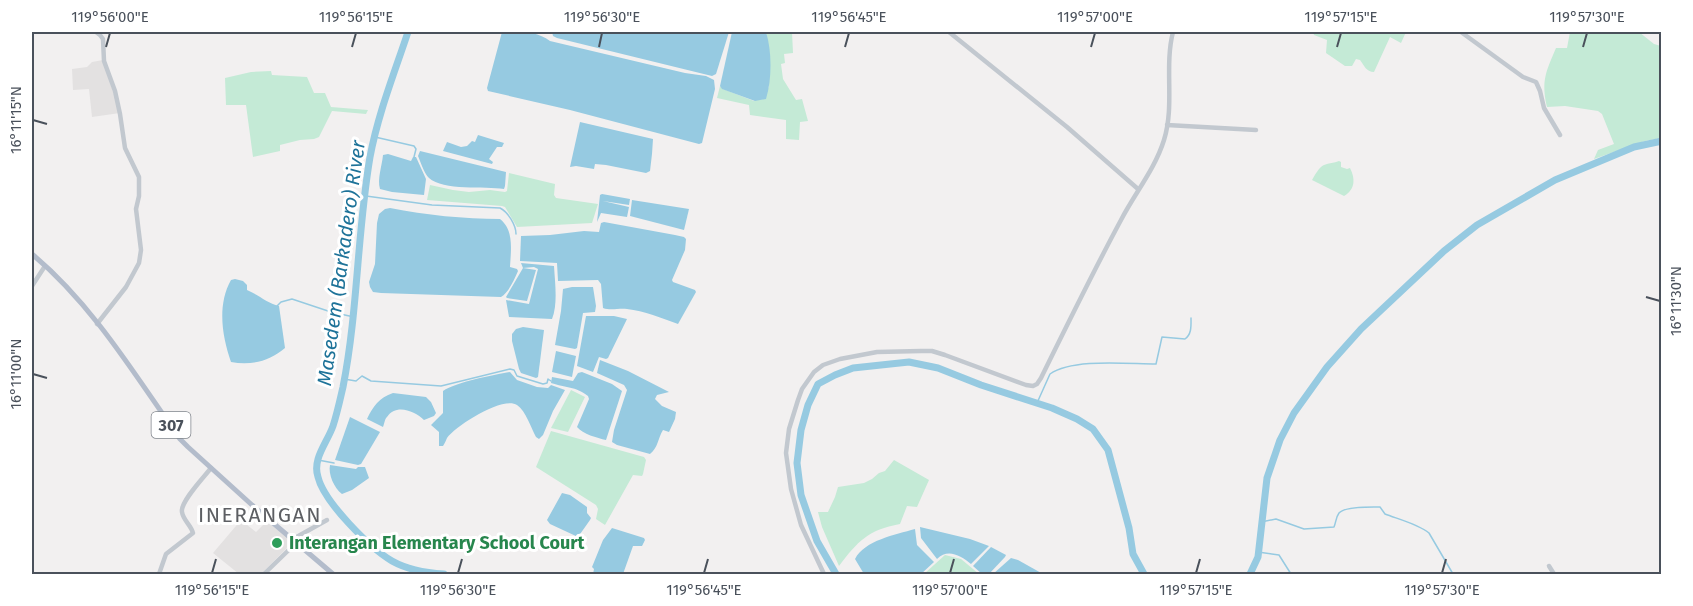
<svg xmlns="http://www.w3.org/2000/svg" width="1693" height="606" viewBox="0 0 1693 606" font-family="'Fira Sans',sans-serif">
  <rect width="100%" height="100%" fill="#f2f0f0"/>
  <!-- education -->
  <g fill="#e3e1e1">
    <polygon points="103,60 120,113 92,117 89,89 73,90 72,69 87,67 92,62"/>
    <polygon points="241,520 256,532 267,521 293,542 261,574 239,574 213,553"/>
  </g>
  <!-- green -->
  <g fill="#c4ead6">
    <polygon points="766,32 792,32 793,53 784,54 785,63 781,64 783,79 796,100 802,99 808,121 800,122 799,140 786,139 786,120 750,115 749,105 717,98 720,86 723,89 754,101 769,87 769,53"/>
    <path d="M1313,32H1406L1401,43L1390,37L1374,72C1366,72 1364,65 1360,60L1356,59L1352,66H1345L1326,53L1327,40L1314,35Z"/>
    <path d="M1570,32H1639L1654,44L1661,46V138L1645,141L1594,159L1598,150L1614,144L1602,114L1598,111L1565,106L1547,107C1541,80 1546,72 1556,48H1567Z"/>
    <polygon points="271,71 272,75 307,77 314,93 325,93 331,107 368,110 366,114 332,111 319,137 314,139 300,140 280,145 280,151 253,157 246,105 226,105 225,78 251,72"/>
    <path d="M1339,161L1341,162V167L1347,169L1350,168C1355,178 1356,189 1344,196L1312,180C1315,175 1319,167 1324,165C1329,163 1334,163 1339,161Z"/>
    <polygon points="509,173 555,184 554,195 556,198 598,204 592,223 517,227 505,207 502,206 427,200 430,185 453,190 469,192 490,190 505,192 507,191"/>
    <polygon points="571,390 585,397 568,432 551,428"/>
    <polygon points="551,431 644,457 646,460 643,474 642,476 633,475 605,525 596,519 598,509 596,505 536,467"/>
    <path d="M894,460L929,480L917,507L907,506L900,524C868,530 858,541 839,566L822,527L818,512H828L835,497L838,487L864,483L872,479L879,473L885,471Z"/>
    <polygon points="945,555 961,559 979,574 924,574"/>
  </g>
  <!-- water -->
  <g fill="#96cae1">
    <path d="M502,32C519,31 536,31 550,41L685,73L706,76L714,80L715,89L702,143L699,144L570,110L488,91L487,88Z"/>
    <polygon points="552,32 729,32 716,74 712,76 557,38 553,36"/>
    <path d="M732,32H766C772,51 772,79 766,99L755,101L722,89L720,86Z"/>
    <polygon points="580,122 653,139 652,154 650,171 646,173 606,165 595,164 594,169 576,166 570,167"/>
    <polygon points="478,135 504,143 502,147 497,147 489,159 493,162 492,164 443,151 447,142 461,147 467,146 472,141 475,142"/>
    <path d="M420,151L506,172L505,186L504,189C485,186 443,191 429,178C424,173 421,163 418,156Z"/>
    <path d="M388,154L411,161L413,157H416L426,179L424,195L392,192L380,189C377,179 382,166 383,155Z"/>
    <polygon points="602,194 630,199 629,205 603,201 629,207 627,217 601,213 597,222 600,195"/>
    <polygon points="632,200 689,209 684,230 630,216"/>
    <path d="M390,208C426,215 464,219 500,219C514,230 511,249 510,267L517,269L518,271C514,280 509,292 501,297L381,293L373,292L370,287L369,282L375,264L377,223L379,214L385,209Z"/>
    <path d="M604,222L675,235L684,237L686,239L685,250L672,280L673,282L695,290L696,292L678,324C662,318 644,311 627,309C618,308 611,311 603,308L601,284L598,280L558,281L557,263L520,261L521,236L550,235L584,231L599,232L601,223Z"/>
    <path d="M521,263L554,266C555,283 558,304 552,319L509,317L506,300L529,304L538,269L534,267L523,268L536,270L527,301L507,298L506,297L523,268Z"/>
    <path d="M235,279L243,281L247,285V290C259,295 267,303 279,306L285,348C270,361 251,366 231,362C222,336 217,305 231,280Z"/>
    <polygon points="572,287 593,287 596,306 595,312 583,313 577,348 575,349 555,345 561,311 563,289"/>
    <polygon points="586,316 614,316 627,319 608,358 606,359 599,357 593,372 577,366"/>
    <polygon points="523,327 544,330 538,377 536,378 521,373 519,369 512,341 512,334 516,329"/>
    <polygon points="556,351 576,356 572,377 552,372"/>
    <path d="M600,360L628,371L669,392L657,395L655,399L662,406L676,412L675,419L669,432L663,430C658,438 658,448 650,454L617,445L612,442L614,430L627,390L624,385L597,373Z"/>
    <path d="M510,372L517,380L537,387L548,388L551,385L565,390L553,411L543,435L539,439L536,437C531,428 526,411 517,405C502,396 456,426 447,438C446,440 445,443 443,446H439V432L431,425L443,413V391C456,382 493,375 510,372Z"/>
    <path d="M582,372L612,384L622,391L606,440C597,438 583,434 577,427L589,399L588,396C575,386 566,388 551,383L552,377L573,381L578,373Z"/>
    <path d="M393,393L426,397L431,402L436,413L434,416L424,420C415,411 396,403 387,417C385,418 384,425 383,427L367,419C373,406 379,398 393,393Z"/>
    <polygon points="350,417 380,432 361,464 358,465 335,460"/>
    <path d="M330,465L356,469L358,467H365L369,478L352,490L342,494C334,488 328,474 330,465Z"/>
    <polygon points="562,493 570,495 587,507 587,513 591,518 590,520 578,537 550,524 547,520"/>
    <path d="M920,527L970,539L989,546L971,564C961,556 948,548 937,559L921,538Z"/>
    <polygon points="612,528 644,538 645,540 642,546 633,546 623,574 593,574 594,569 592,567 603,540"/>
    <path d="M915,529L917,545L934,562L921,574H864L855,559C865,540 895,535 915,529Z"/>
    <polygon points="991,547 1006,555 1005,557 989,574 982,574 973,566"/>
    <polygon points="1011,558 1018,560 1043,574 993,574"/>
  </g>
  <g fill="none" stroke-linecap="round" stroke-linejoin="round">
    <!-- stream -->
    <g stroke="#96cae1" stroke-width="1.5">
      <polyline points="375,137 414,146 416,149 414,157"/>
      <path d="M366,196L432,205L500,208C508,212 516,225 516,234"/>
      <polyline points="277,306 281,302 292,299 331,312 354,317"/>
      <polyline points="344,379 356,381 362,376 371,381 441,386 510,369 514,370 517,376 543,384 547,383 548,379 551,381"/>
      <path d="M1037,403L1050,374C1073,358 1128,364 1156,364L1162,337L1185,339C1192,334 1191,325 1191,318"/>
      <polyline points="318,460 334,463"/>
      <path d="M1261,522L1276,519L1304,529L1334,527C1336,522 1336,517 1339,513C1345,506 1371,507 1380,507L1385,514C1398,519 1418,524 1429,533L1453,574"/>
      <polyline points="1258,552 1279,555 1291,574"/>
    </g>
    <!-- river -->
    <g stroke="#96cae1" stroke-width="7">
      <path d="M408,32C394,74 378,114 370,157C357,233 358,311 343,387C340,400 337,414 333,426C327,443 312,459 318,477C324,502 370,548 392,561C408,570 427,573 444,574"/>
      <polyline points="836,574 817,541 801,495 797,463 801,430 808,405 818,384 835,375 853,368 909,362 938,368 981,385 1052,408 1077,419 1093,429 1108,450 1129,528 1133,554 1144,574"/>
      <polyline points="1250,574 1258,557 1267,478 1280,440 1294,413 1327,367 1361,329 1444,251 1477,225 1555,180 1634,147 1662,141"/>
    </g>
    <!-- minor -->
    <g stroke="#c2c8cf" stroke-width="4.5">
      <polyline points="96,32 100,35 103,39 104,61 115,91 120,114 125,148 139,177 139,196 136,209 141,250 139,263 126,287 97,324"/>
      <polyline points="949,32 1067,127 1138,189"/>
      <polyline points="1461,32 1523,77 1536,82 1540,91 1544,108 1560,135"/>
      <polyline points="1167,125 1256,130"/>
      <polyline points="32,286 45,266"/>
      <polyline points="293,539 327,520"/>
      <polyline points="1549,566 1554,574"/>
      <path d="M159,574L166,554L193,533C191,525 183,520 182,512C180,502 204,477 211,468"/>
      <polyline points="264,574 297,542"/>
      <path d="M824,574L801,525L791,489L786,453L789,429L798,400L802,389L814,372L823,365L840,359L877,352L921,351H932L945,355L1026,385L1033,386L1037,384L1041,378C1067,325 1093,272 1121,220C1135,193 1155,169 1164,140C1175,105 1164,67 1173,32"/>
    </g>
    <!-- major -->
    <path stroke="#b3bccb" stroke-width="5" d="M32,254C93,305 135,375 180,439L188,447L252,505L333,574"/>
  </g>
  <!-- ticks -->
  <path fill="none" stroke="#4a515b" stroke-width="2" d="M106,47L110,33M352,47L356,33M599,47L602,33M845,47L849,33M1091,47L1095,33M1337,47L1341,33M1583,47L1587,33M33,120L47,124M1646,297L1660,301M33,374L47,378M212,573L216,559M458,573L462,559M704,573L708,559M950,573L954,559M1196,573L1200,559M1442,573L1446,559"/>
  <!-- markers -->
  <circle fill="#2e9e5b" stroke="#fff" stroke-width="2" cx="277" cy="543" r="6"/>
  <g text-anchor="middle" stroke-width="6" stroke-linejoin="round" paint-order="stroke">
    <!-- shield labels -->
    <rect fill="#fff" stroke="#80858c" stroke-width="1.5" x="151.5" y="412" width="39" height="26" rx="4.5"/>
    <g font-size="16" font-weight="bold" fill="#4a515b">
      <text x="171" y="431">307</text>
    </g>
    <!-- leisure labels -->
    <g font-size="18" font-weight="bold" fill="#27864d" stroke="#fff" text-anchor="start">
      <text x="289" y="549">Interangan Elementary School Court</text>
    </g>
    <!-- water labels -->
    <g font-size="20" font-style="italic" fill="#1e7399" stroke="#fff">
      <text transform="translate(341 263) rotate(-82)" y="7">Masedem (Barkadero) River</text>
    </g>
    <!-- quarter labels -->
    <g font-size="21" letter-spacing="1.5" fill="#5d5f63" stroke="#fff">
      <text x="260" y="522">INERANGAN</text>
    </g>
  </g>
  <!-- border -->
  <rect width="1693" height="606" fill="none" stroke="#ffffff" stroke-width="66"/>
  <rect x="33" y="33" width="1627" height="540" fill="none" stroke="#4a515b" stroke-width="2"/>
  <g font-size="15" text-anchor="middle" fill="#4a515b">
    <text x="110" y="22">119°56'00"E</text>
    <text x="356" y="22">119°56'15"E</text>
    <text x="602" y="22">119°56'30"E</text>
    <text x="849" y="22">119°56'45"E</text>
    <text x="1095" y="22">119°57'00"E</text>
    <text x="1341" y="22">119°57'15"E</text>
    <text x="1587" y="22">119°57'30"E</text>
    <text transform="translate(16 120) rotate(-90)" y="5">16°11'15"N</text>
    <text transform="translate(1676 301) rotate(-90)" y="5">16°11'30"N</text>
    <text transform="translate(16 374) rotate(-90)" y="5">16°11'00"N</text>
    <text x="212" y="595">119°56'15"E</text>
    <text x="458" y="595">119°56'30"E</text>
    <text x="704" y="595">119°56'45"E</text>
    <text x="950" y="595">119°57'00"E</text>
    <text x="1196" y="595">119°57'15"E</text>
    <text x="1442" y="595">119°57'30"E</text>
  </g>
</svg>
